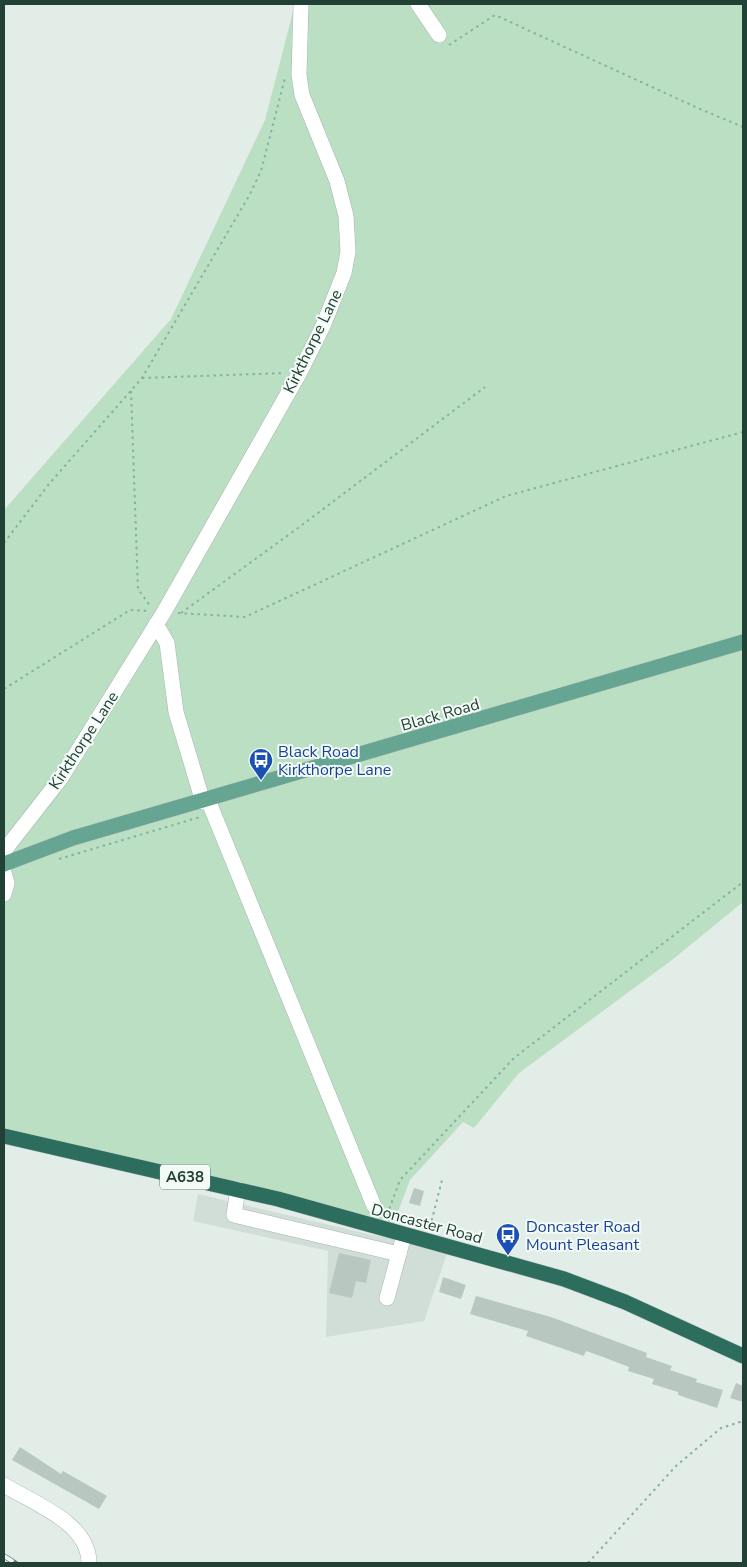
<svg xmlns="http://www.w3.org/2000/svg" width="747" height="1567" viewBox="0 0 747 1567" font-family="'Nunito Sans',sans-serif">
  <rect width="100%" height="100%" fill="#e3ede8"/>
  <!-- built -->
  <polygon fill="#d1ddd7" points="198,1194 372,1235 449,1248 424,1321 326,1337 328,1251 193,1221"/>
  <!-- green -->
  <polygon fill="#bbdfc3" points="299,4 743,4 743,902 672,960 519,1073 474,1128 463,1122 410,1180 391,1230 4,1136 4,510 171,319 265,120 294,8"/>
  <!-- building -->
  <g fill="#b8c8c1">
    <polygon points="414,1188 424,1191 420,1206 409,1203"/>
    <polygon points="339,1253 371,1260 366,1283 356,1281 352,1298 329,1293"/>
    <polygon points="443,1277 466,1285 461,1299 439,1292"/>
    <polygon points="476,1296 551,1317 647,1353 646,1357 672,1366 670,1370 697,1379 696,1382 723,1390 717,1408 678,1395 678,1392 652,1384 654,1379 628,1371 629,1367 603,1357 586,1351 584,1356 526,1336 528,1331 470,1314"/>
    <polygon points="736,1383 743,1386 743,1402 730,1398"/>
    <polygon points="20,1447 61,1474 63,1471 107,1496 99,1509 12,1460"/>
  </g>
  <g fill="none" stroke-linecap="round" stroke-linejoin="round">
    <!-- minor casing -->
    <g stroke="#a5b6af" stroke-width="16">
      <g id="minor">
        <polyline points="418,4 439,35"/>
        <polyline points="156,624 167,643 176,712 203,802"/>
        <polyline points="208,800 374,1206"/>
        <polyline points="4,851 61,778 164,612 300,372 323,326 344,273 348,252 346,216 337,181 302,95 299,75 301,4"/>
        <polyline points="4,873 7,883 4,894"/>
        <polyline points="238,1189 234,1215 399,1254"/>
        <polyline points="387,1298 404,1235"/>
        <path d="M4,1485C35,1504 89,1523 89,1563"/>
      </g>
    </g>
    <!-- major casing -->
    <g stroke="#c1cac7" stroke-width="16">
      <polyline id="major" points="4,864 73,838 743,642"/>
    </g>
    <!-- highway casing -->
    <g stroke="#c1cac7" stroke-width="16">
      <polyline id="highway" points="4,1136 278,1199 564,1279 625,1302 743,1356"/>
    </g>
    <!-- path -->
    <g stroke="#82b3a1" stroke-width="2" stroke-dasharray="2.5 4" stroke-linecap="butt">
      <polyline points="449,45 495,15 700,109 743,127"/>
      <polyline points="142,378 285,373"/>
      <polyline points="131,391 138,589 151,607"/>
      <polyline points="4,543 49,484 142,378 249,196 261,171 285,78"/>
      <polyline points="178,613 245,617 506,496 743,432"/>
      <polyline points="181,613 298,528 485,387"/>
      <polyline points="4,689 130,610 149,611"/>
      <polyline points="59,859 200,817"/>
      <polyline points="387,1215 400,1180 514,1058 743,882"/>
      <polyline points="430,1227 442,1180"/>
      <polyline points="588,1563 676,1466 721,1428 743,1421"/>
    </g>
    <!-- minor -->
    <use href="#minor" stroke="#fff" stroke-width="15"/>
    <!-- major -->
    <use href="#major" stroke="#65a591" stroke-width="15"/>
    <!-- highway -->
    <use href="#highway" stroke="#2c6d5d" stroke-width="15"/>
    <!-- rail casing -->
    <g stroke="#5c7b71" stroke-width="5.5">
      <polyline id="rail" points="4,1556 15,1563"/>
    </g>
    <!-- rail -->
    <use href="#rail" stroke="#f4faf6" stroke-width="4" stroke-dasharray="11" stroke-linecap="butt"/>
  </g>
  <!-- icons -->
  <defs>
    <g id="bus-pin" transform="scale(1.25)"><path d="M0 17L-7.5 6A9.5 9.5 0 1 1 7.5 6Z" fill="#1a4fb4" stroke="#f4faf6"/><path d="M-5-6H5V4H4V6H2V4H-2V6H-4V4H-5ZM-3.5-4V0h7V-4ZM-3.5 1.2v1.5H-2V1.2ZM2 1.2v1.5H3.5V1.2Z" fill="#fff"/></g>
  </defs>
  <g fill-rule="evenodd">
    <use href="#bus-pin" x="261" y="760"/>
    <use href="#bus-pin" x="508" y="1235"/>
  </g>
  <g text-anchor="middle" stroke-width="4" stroke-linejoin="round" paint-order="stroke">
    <!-- shield labels -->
    <rect fill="#f4faf6" stroke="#607870" stroke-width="1" x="160" y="1164.5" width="50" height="25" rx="4"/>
    <g font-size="15" font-weight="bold" fill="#214036">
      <text x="185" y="1182">A638</text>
    </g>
    <!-- street labels -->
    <g font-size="16" fill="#214036" stroke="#f4faf6">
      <text transform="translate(312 341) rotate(-64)" y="6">Kirkthorpe Lane</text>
      <text transform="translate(440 714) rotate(-16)" y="6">Black Road</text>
      <text transform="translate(83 740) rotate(-57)" y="6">Kirkthorpe Lane</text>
      <text transform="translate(427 1223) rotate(15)" y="6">Doncaster Road</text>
    </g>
    <!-- transit labels -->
    <g font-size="16" fill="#164399" stroke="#f4faf6" text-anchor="start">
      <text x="278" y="757">Black Road<tspan x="278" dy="18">Kirkthorpe Lane</tspan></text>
      <text x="526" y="1232">Doncaster Road<tspan x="526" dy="18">Mount Pleasant</tspan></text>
    </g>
  </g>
  <!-- border -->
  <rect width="747" height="1567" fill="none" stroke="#214036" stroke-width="10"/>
</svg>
